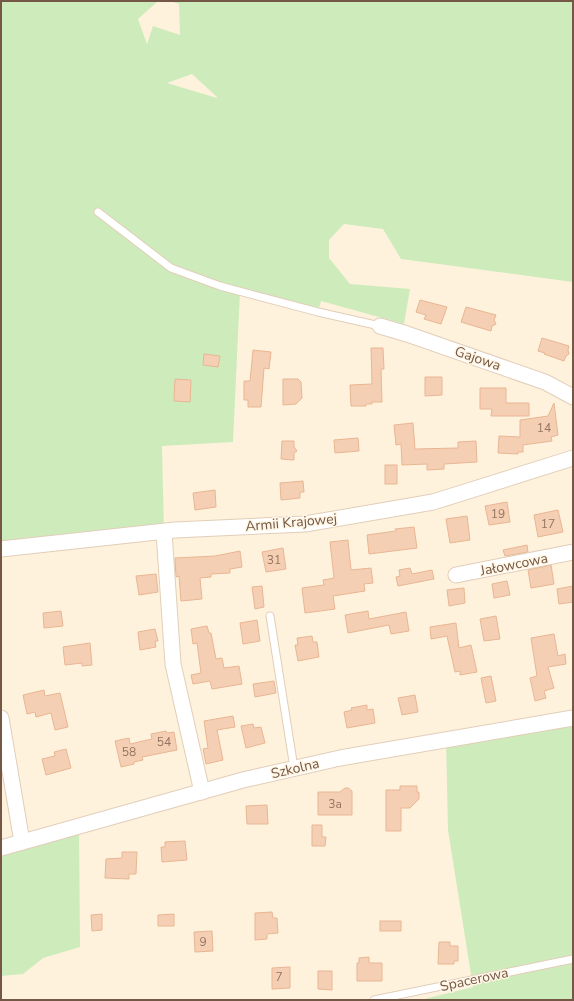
<svg xmlns="http://www.w3.org/2000/svg" width="574" height="1001" viewBox="0 0 574 1001" font-family="'Nunito Sans',sans-serif">
  <rect width="100%" height="100%" fill="#fef2dd"/>
  <!-- green -->
  <g fill="#ceebbc" fill-rule="evenodd">
    <path d="M1,1H158L138,19L147,44L153,26L180,35L179,4L170,1H573V282L401,259L383,229L344,224L329,240V258L350,284L410,289L404,324L321,301L318,312L240,292L233,442L162,446L164,532L1,549ZM192,74L217,97V98L167,83Z"/>
    <polygon points="573,718 573,1000 420,1000 473,987 448,830 446,740"/>
    <polygon points="79,826 80,947 43,958 23,974 1,976 1,848"/>
  </g>
  <!-- building -->
  <g fill="#f5cfb3" stroke="#e9b693">
    <polygon points="420,300 447,307 441,324 424,319 426,315 416,312"/>
    <polygon points="466,307 496,315 494,320 496,324 492,326 491,331 461,322"/>
    <polygon points="542,338 569,346 568,350 569,354 566,356 564,361 544,354 545,353 538,351"/>
    <polygon points="371,348 383,348 384,369 381,369 382,402 372,402 372,404 366,404 366,406 351,406 350,385 372,384"/>
    <polygon points="253,350 271,352 269,369 264,368 261,407 248,407 248,400 244,400 244,381 250,381"/>
    <polygon points="204,354 220,356 218,367 203,365"/>
    <polygon points="425,377 442,377 442,395 425,396"/>
    <polygon points="175,379 191,380 190,402 174,401"/>
    <polygon points="283,379 298,379 301,382 302,398 296,404 283,405"/>
    <polygon points="480,388 506,388 506,403 529,403 529,416 491,416 492,409 480,409"/>
    <polygon points="554,403 558,435 551,437 552,441 523,445 523,452 518,452 518,454 498,453 499,436 520,437 520,420 548,416"/>
    <polygon points="413,423 415,449 458,448 458,442 476,441 477,462 444,464 444,469 427,470 427,464 402,465 401,444 396,445 394,425"/>
    <polygon points="358,438 359,451 335,453 334,440"/>
    <polygon points="282,441 294,441 294,447 297,451 294,453 294,460 281,459"/>
    <rect x="385" y="465" width="12" height="19"/>
    <polygon points="303,481 304,492 300,492 300,498 281,500 280,483"/>
    <polygon points="215,490 216,507 195,510 193,493"/>
    <polygon points="507,502 510,522 489,525 485,506"/>
    <polygon points="558,510 563,532 538,537 534,515"/>
    <polygon points="467,516 470,540 450,543 446,519"/>
    <polygon points="414,527 417,548 369,554 367,535 396,531 395,529"/>
    <polygon points="348,540 351,570 371,568 373,583 364,584 365,591 333,596 335,609 305,613 302,588 324,585 323,580 334,578 330,542"/>
    <polygon points="527,545 528,552 505,556 503,550"/>
    <polygon points="283,548 286,569 266,572 262,552"/>
    <polygon points="240,551 242,567 230,569 230,573 211,574 211,577 200,578 202,599 181,601 179,576 176,577 175,558 215,556"/>
    <polygon points="551,565 554,584 531,588 528,570"/>
    <polygon points="410,568 412,574 432,570 434,579 398,586 396,577 400,576 399,570"/>
    <polygon points="156,574 158,592 139,595 136,576"/>
    <polygon points="507,581 510,595 494,598 492,584"/>
    <polygon points="262,586 264,607 255,609 252,587"/>
    <polygon points="573,586 573,602 559,604 557,589"/>
    <polygon points="464,588 465,603 449,606 447,590"/>
    <polygon points="61,611 63,626 44,628 43,613"/>
    <polygon points="368,611 369,619 406,612 409,631 391,634 389,625 348,633 345,615"/>
    <polygon points="496,616 500,639 484,641 480,619"/>
    <polygon points="257,620 260,641 243,644 240,623"/>
    <polygon points="456,623 459,648 471,645 477,672 460,675 460,671 455,672 447,636 431,639 430,627"/>
    <polygon points="207,626 209,633 211,633 216,659 222,658 224,668 239,666 242,684 212,689 210,681 193,684 191,675 201,673 197,643 193,644 191,629"/>
    <polygon points="155,629 158,641 155,641 156,647 140,650 138,632"/>
    <polygon points="554,634 558,656 565,654 566,664 548,667 554,688 544,691 546,698 535,701 530,678 537,676 531,638"/>
    <polygon points="312,636 313,642 317,642 319,657 298,661 295,645 298,645 297,638"/>
    <polygon points="90,643 92,665 82,666 82,663 65,665 63,647"/>
    <polygon points="491,676 496,701 486,703 481,678"/>
    <polygon points="274,681 276,693 255,697 253,684"/>
    <polygon points="44,690 45,696 60,693 68,727 55,730 51,713 36,717 35,712 27,714 23,695"/>
    <polygon points="415,695 418,712 402,715 398,698"/>
    <polygon points="367,705 367,710 373,709 375,723 347,728 344,712 352,710 351,708"/>
    <polygon points="233,716 235,727 217,730 223,760 206,764 203,749 208,748 204,721"/>
    <polygon points="253,724 254,728 261,727 265,743 246,748 241,726"/>
    <polygon points="166,731 167,733 174,732 177,750 142,757 143,760 134,762 134,764 121,767 115,741 129,738 130,744 152,739 151,734"/>
    <polygon points="66,749 71,768 46,775 42,759 55,756 54,752"/>
    <polygon points="400,786 417,786 417,792 419,792 419,799 410,808 401,808 401,831 386,831 386,790 400,790"/>
    <polygon points="345,788 348,788 352,791 352,815 318,815 318,792 340,792"/>
    <polygon points="267,805 268,824 247,824 246,806"/>
    <polygon points="312,825 322,825 322,837 326,837 325,846 312,846"/>
    <polygon points="185,841 187,860 162,862 161,847 165,847 165,842"/>
    <polygon points="122,852 137,852 136,874 129,874 129,879 105,878 106,859 122,858"/>
    <polygon points="272,912 273,918 277,918 278,933 267,934 267,939 255,940 255,913"/>
    <polygon points="102,914 102,930 92,931 91,915"/>
    <polygon points="174,914 174,926 158,926 158,915"/>
    <rect x="380" y="921" width="21" height="10"/>
    <polygon points="212,931 213,951 195,952 194,932"/>
    <polygon points="439,942 450,942 450,946 458,946 458,961 454,961 454,964 438,964"/>
    <polygon points="369,957 369,963 382,963 382,981 357,981 357,963 359,963 359,958"/>
    <polygon points="290,967 290,988 272,989 272,968"/>
    <polygon points="318,971 332,971 332,990 318,989"/>
  </g>
  <g fill="none" stroke-linecap="round" stroke-linejoin="round">
    <!-- service casing -->
    <g stroke="#e2ceb9" stroke-width="9">
      <g id="service">
        <polyline points="98,212 171,268 220,286 318,312 380,326"/>
        <polyline points="270,616 294,768"/>
        <polyline points="374,1000 573,959"/>
      </g>
    </g>
    <!-- minor casing -->
    <g stroke="#e2ceb9" stroke-width="17">
      <g id="minor">
        <polyline points="380,326 407,334 545,382 573,397"/>
        <polyline points="164,532 173,664 202,792"/>
        <polyline points="1,549 175,530 305,524 433,502 573,458"/>
        <polyline points="456,575 573,552"/>
        <polyline points="1,718 22,842"/>
        <polyline points="1,848 243,780 340,758 573,718"/>
      </g>
    </g>
    <!-- service -->
    <use href="#service" stroke="#fff" stroke-width="7"/>
    <!-- minor -->
    <use href="#minor" stroke="#fff" stroke-width="15"/>
  </g>
  <g text-anchor="middle" stroke-width="3" stroke-linejoin="round" paint-order="stroke">
    <!-- number labels -->
    <g font-size="12" fill="#957560">
      <text x="544" y="432">14</text>
      <text x="498" y="518">19</text>
      <text x="548" y="528">17</text>
      <text x="274" y="564">31</text>
      <text x="164" y="746">54</text>
      <text x="129" y="756">58</text>
      <text x="335" y="808">3a</text>
      <text x="203" y="946">9</text>
      <text x="279" y="981">7</text>
    </g>
    <!-- street labels -->
    <g font-size="14" fill="#755745" stroke="#fff6e5">
      <text transform="translate(478 358) rotate(19)" y="5">Gajowa</text>
      <text transform="translate(291 522) rotate(-5)" y="5">Armii Krajowej</text>
      <text transform="translate(514 564) rotate(-11)" y="5">Jałowcowa</text>
      <text transform="translate(295 768) rotate(-13)" y="5">Szkolna</text>
      <text transform="translate(474 979) rotate(-12)" y="5">Spacerowa</text>
    </g>
  </g>
  <!-- border -->
  <rect width="574" height="1001" fill="none" stroke="#755745" stroke-width="4"/>
</svg>
